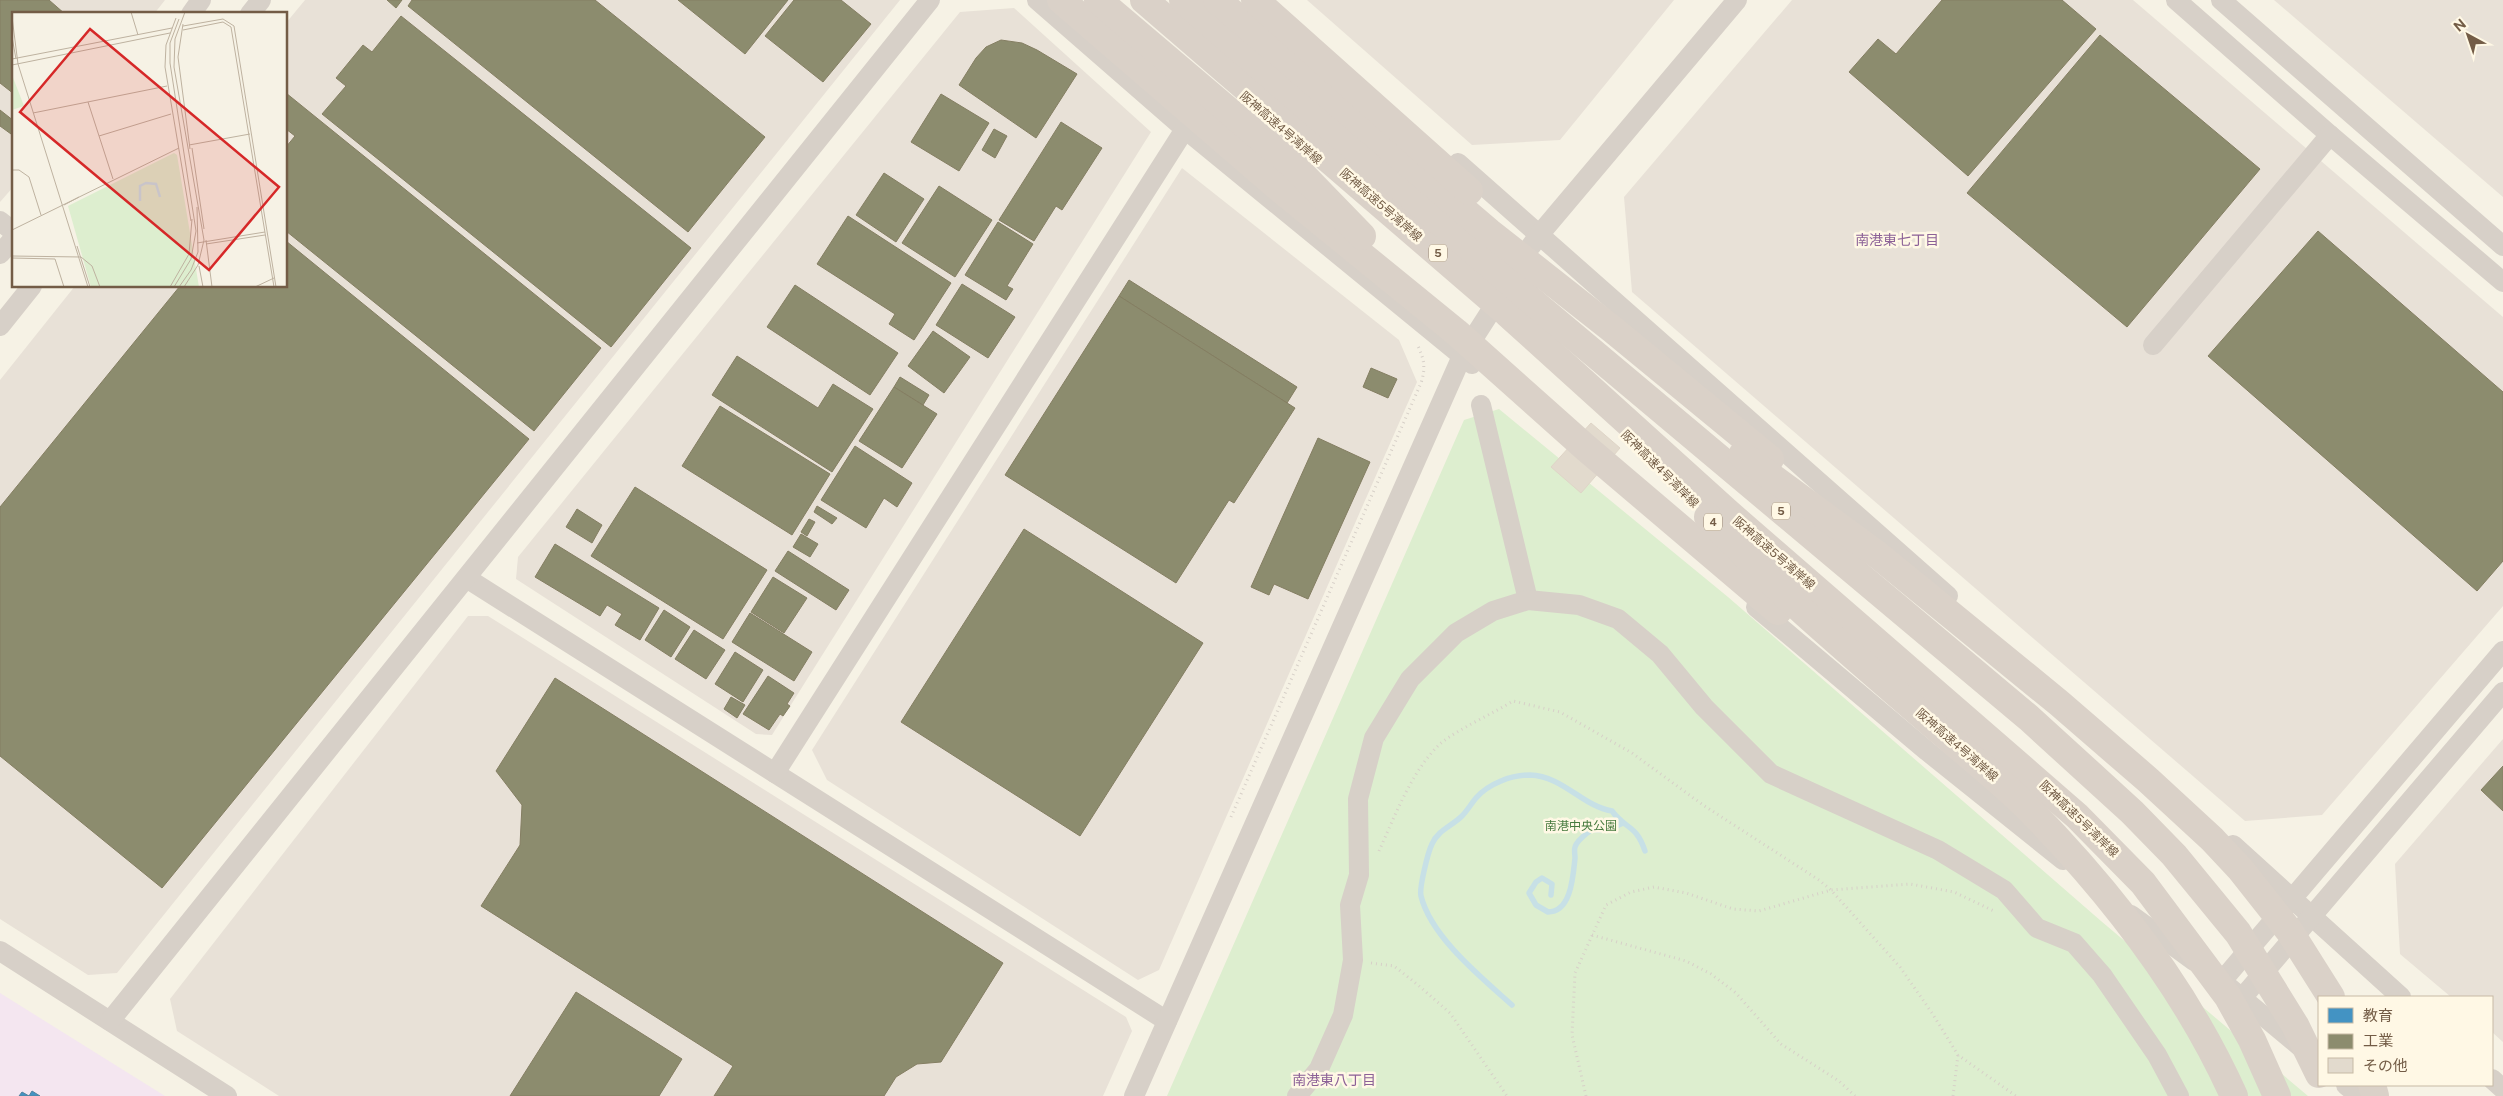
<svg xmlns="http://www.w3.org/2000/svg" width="2503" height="1096" viewBox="0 0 2503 1096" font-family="'Public Sans','Noto Sans JP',sans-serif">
  <rect width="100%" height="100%" fill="#f6f2e5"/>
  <!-- industrial -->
  <g fill="#e8e1d7">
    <polygon points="0,0 165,0 154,14 14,14 14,186 0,202"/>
    <polygon points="305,0 900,0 117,973 88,975 0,919 0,380 75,286 286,286 286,23"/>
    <polygon points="1307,0 1674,0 1560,140 1472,145"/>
    <polygon points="1792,0 2133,0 2503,317 2503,606 2322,815 2245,821 1632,292 1624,197"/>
    <polygon points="2274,0 2503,0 2503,197"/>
    <polygon points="1014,8 1151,132 772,735 756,734 516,579 518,557 960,12"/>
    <polygon points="1182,168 1399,340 1417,382 1159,970 1138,980 827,780 812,750"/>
    <polygon points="468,616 488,616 1126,1017 1132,1031 1103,1096 279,1096 177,1031 170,999"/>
    <polygon points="2503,739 2503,1042 2492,1032 2492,997 2451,997 2400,954 2395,864"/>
  </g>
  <!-- education -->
  <polygon fill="#f4e6f0" points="0,993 165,1096 0,1096"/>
  <!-- green -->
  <polygon fill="#ddeecf" points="1499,409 1728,597 2101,921 2308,1096 1167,1096 1464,420"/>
  <!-- schools -->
  <polygon fill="#4393c3" stroke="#51829e" points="32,1091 40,1096 19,1096 22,1092 29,1096"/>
  <!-- industry -->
  <g fill="#8c8c6e" stroke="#847e62">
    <polygon points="0,0 49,0 65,14 14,14 14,94 0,83"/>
    <polygon points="387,0 402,0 396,8"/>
    <polygon points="412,0 595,0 765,137 688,232 408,6"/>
    <polygon points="678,0 788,0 745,54"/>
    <polygon points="794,0 841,0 871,24 823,82 765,36"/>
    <polygon points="1942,0 2062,0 2096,29 1968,176 1849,72 1878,39 1896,54"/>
    <polygon points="401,16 691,248 611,347 322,114 346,86 336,78 363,45 372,52"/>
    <polygon points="2100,35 2260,169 2127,327 1967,193"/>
    <polygon points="1001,40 1022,43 1037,50 1077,74 1036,138 959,85 976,58 986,47"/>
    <polygon points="286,93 601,348 534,431 286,231 286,147 295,136 286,129"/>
    <polygon points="941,94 989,123 959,171 911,142"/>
    <polygon points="0,110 14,121 14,130 11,134 0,126"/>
    <polygon points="1061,122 1102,148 1062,210 1056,206 1034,241 999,220"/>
    <polygon points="994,129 1007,136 995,158 982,150"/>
    <polygon points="884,173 924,199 896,242 856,215"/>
    <polygon points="939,186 992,220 955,277 902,243"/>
    <polygon points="848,216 951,283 914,340 889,324 895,314 817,264"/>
    <polygon points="998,222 1033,244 1007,286 1013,289 1006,300 965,275"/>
    <polygon points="2318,231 2503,392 2503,561 2477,591 2208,356"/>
    <polygon points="286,241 529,439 162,888 0,756 0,507 180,286 286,286"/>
    <polygon points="1129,280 1297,387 1287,403 1119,296"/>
    <polygon points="962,284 1015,317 988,358 936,325"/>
    <polygon points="795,285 898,353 870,395 767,327"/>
    <polygon points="1119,296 1295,408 1234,503 1229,500 1176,583 1005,475"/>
    <polygon points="933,331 970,357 944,393 908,366"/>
    <polygon points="737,356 818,408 833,384 873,409 832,472 712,395"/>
    <polygon points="1371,368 1397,379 1388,398 1363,387"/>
    <polygon points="900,377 929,395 923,405 894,387"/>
    <polygon points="894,387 937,414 902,468 859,441"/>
    <polygon points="720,406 830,474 792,535 682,466"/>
    <polygon points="1318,438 1370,462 1308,599 1274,584 1269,595 1251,587"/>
    <polygon points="855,446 912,483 897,507 884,498 866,528 821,500"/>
    <polygon points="635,487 767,570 723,639 591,556"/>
    <polygon points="817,506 837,518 832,524 814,512"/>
    <polygon points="577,509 602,525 592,543 566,527"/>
    <polygon points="809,519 815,522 807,536 801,532"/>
    <polygon points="1024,529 1203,643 1080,836 901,722"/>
    <polygon points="801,534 818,544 810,557 793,547"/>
    <polygon points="555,544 659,608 640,640 615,625 622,614 607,605 600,616 535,577"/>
    <polygon points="788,551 849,590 836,610 775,571"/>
    <polygon points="773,577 807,598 784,633 751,612"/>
    <polygon points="664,610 690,627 671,657 645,640"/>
    <polygon points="750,613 812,652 794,681 732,642"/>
    <polygon points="694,630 725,650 706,679 675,659"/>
    <polygon points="735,652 763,670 743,702 715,684"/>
    <polygon points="768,676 794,693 787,704 790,706 783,716 780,714 769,730 743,714"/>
    <polygon points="555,678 1003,963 941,1062 917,1064 896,1077 884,1096 714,1096 733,1066 481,906 520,845 522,805 496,771"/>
    <polygon points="731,697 745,705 737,718 724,709"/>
    <polygon points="2503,766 2503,811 2481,790"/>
    <polygon points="576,992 682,1059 659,1096 510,1096"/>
  </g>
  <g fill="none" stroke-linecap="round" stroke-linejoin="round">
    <!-- stream -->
    <g stroke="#c7e0e6" stroke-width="5.5">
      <path d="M1551,895L1552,884L1542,878L1536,882L1529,893L1536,905L1548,912C1571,912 1573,877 1575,858C1575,855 1574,850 1575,847C1577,840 1586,834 1591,830H1608L1623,823"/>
      <path d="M1512,1005C1482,978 1431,937 1421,896C1419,888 1428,852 1432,844C1438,830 1452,826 1462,816C1467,811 1471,804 1476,798C1488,784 1511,775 1530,775C1563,776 1582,806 1612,811C1626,830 1636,824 1645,851"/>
    </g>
  </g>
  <!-- building -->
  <polygon fill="#e2dacd" stroke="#dfd5c7" points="1591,423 1620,448 1581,493 1551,467"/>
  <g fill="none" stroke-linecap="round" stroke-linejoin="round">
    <!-- path -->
    <g stroke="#d7d0c8" stroke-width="3" stroke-dasharray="1 4" stroke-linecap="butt">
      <path d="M1231,817L1421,383C1426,368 1424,359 1418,346"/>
      <path d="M1379,851C1394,818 1412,770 1440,744C1456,730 1494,713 1513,701L1560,712L1632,753L1703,805L1819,880L1831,890L1900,967L1932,1013L1958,1055L2016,1096"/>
      <polyline points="1592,935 1686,961 1711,974 1736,993 1781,1044 1839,1081 1855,1096"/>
      <polyline points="1371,963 1394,966 1418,985 1450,1013 1507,1096"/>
      <polyline points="1586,1096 1572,1035 1575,973 1606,905 1631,892 1654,887 1686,893 1733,909 1759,911 1831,890 1910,884 1954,892 1996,912"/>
      <polyline points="1953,1096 1958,1055"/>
    </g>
    <!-- minor -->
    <g stroke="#d7d0c8" stroke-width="20">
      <polyline points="1037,0 1185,129 1472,364"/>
      <polyline points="2176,0 2330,135 2503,282"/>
      <polyline points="2221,0 2503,246"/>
      <polyline points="191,14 201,0"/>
      <polyline points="250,14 261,0"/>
      <polyline points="1458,163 1948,596"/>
      <polyline points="0,221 14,232"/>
      <polyline points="1531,246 1539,235 1737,0"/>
      <polyline points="0,254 14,238"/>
      <polyline points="0,326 32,286"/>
      <polyline points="2153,345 2330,135"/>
      <polyline points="1481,405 1528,600"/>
      <polyline points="468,579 1167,1021"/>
      <polyline points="1756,607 1927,751 2063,860"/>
      <polyline points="775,773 1185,129"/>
      <polyline points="2233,845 2401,997"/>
      <polyline points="2131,915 2194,961"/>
      <polyline points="0,951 227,1096"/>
      <polyline points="2222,981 2503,651"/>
      <polyline points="2225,984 2303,1049"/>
      <polyline points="2242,998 2503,692"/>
      <polyline points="110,1021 930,0"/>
      <polyline points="2492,1079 2503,1089"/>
      <polyline points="2346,1085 2359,1096"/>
      <polyline points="1134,1096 1462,356 1503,292"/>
      <polyline points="1297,1096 1319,1069 1343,1015 1353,960 1350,905 1359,875 1358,799 1374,738 1410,679 1456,633 1493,611 1528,600 1579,605 1618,619 1660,654 1704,707 1771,774 1938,850 2004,890 2037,928 2074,943 2102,975 2157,1055 2179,1096"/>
    </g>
    <!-- highway -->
    <g stroke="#dad1c8" stroke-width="28">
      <polyline points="1061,0 1279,188 1456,332 1586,448 1778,611"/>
      <polyline points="1098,0 1295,167 1362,236"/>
      <polyline points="1144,0 1507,313 1727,512 2077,816 2143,883 2228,997 2252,1040 2277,1096"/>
      <polyline points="1183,0 1540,308 2029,718 2132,812 2174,855 2238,933 2295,1025 2319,1074"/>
      <polyline points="1217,0 1489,232 1612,329 1770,459"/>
      <polyline points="1255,0 1469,191"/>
      <polyline points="1742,455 1879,556 2059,703 2148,780 2212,839 2241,870 2290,932 2331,997"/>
      <path d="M1708,517C1746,556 1783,595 1824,630C1867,668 1910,705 1953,742C1979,764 2006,786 2030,810C2112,894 2186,989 2234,1096"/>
      <polyline points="2372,1085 2375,1096"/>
    </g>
  </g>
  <g text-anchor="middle" stroke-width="5" stroke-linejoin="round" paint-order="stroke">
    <!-- shield labels -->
    <g fill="#fff8e5" stroke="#9d8b76" stroke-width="1">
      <rect x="1429" y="244.5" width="18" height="17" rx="4"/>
      <rect x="1772" y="502.5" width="18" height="17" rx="4"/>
      <rect x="1704" y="513.5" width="18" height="17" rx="4"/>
    </g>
    <g font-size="11" font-weight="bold" fill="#735c46">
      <text x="1438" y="257">5</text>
      <text x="1781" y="515">5</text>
      <text x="1713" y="526">4</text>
    </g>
    <!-- street labels -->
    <g font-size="12" fill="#735c46" stroke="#fff8e5">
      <text transform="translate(1281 128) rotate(41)" y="4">阪神高速4号湾岸線</text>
      <text transform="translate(1381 205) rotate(41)" y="4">阪神高速5号湾岸線</text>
      <text transform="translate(1660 469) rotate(45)" y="4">阪神高速4号湾岸線</text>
      <text transform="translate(1774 553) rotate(41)" y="4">阪神高速5号湾岸線</text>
      <text transform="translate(1957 745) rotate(41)" y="4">阪神高速4号湾岸線</text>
      <text transform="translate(2079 819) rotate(44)" y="4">阪神高速5号湾岸線</text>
    </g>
    <!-- park labels -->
    <g font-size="12" fill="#477a3e" stroke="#fff8e5">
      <text x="1581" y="830">南港中央公園</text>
    </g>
    <!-- neighbourhood labels -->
    <g font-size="14" fill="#8c6197" stroke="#fff8e5">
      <text x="1897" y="245">南港東七丁目</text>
      <text x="1334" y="1085">南港東八丁目</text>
    </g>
  </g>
  <!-- overview -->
  <g transform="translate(12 12)">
    <rect width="275" height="275" fill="#f6f2e5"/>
    <path d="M0,63L12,94L0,98ZM162,141L165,143L187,275H79L56,194Z" fill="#ddeecf"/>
    <path fill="none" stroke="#c7e0e6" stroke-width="2.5" d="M128,189V174L134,171L144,172L148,185"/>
    <path fill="none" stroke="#beb2a0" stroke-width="1" d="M119,0L126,23M0,5L6,52M164,6L154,33L153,55L179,209M171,12L166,45L178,137M171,14L211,7L222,14L264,275M171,18L211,10L219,15L262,275M0,25L4,47M0,47L160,16M6,52L76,275M0,53L158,21M76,90L101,167M21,101L155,74M87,124L159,102M177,133L238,122M180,136L192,217M0,158H7L17,165L29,203M52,193L67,185M0,218L167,136M194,228L200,275M185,231L253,220M194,232L253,223M65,234L78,275M0,244L69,245L80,254L88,275M0,246L43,247L52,275M187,254L191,275M158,275L177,242L180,207M162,275L179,247L184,219L158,51V31L167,7M167,275L179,258L186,240L185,195M172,275L186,253L192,228L162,55L163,27L173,0M243,275L262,266"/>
    <path fill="#d62828" fill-opacity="0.15" stroke="#d62828" stroke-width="2.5" d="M78,17L267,175L197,258L8,100Z"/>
    <rect width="275" height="275" fill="none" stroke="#735c46" stroke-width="2.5"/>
  </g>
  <!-- legend -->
  <rect x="2318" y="996" width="175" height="90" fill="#fff8e5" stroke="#c7baa5"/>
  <rect x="2328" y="1008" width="25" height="15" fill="#4393c3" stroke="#c7baa5"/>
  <text x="2363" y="1021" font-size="15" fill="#735c46">教育</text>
  <rect x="2328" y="1034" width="25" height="15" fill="#8c8c6e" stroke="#c7baa5"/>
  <text x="2363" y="1046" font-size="15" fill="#735c46">工業</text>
  <rect x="2328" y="1058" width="25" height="15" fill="#e2dacd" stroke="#c7baa5"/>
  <text x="2363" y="1071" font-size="15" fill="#735c46">その他</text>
  <!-- north arrow -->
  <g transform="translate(2468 35) rotate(320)" stroke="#fff8e5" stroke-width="4" paint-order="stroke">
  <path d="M0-4L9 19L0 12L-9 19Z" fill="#735c46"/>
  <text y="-8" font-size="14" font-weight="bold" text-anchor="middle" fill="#735c46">N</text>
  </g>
</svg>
